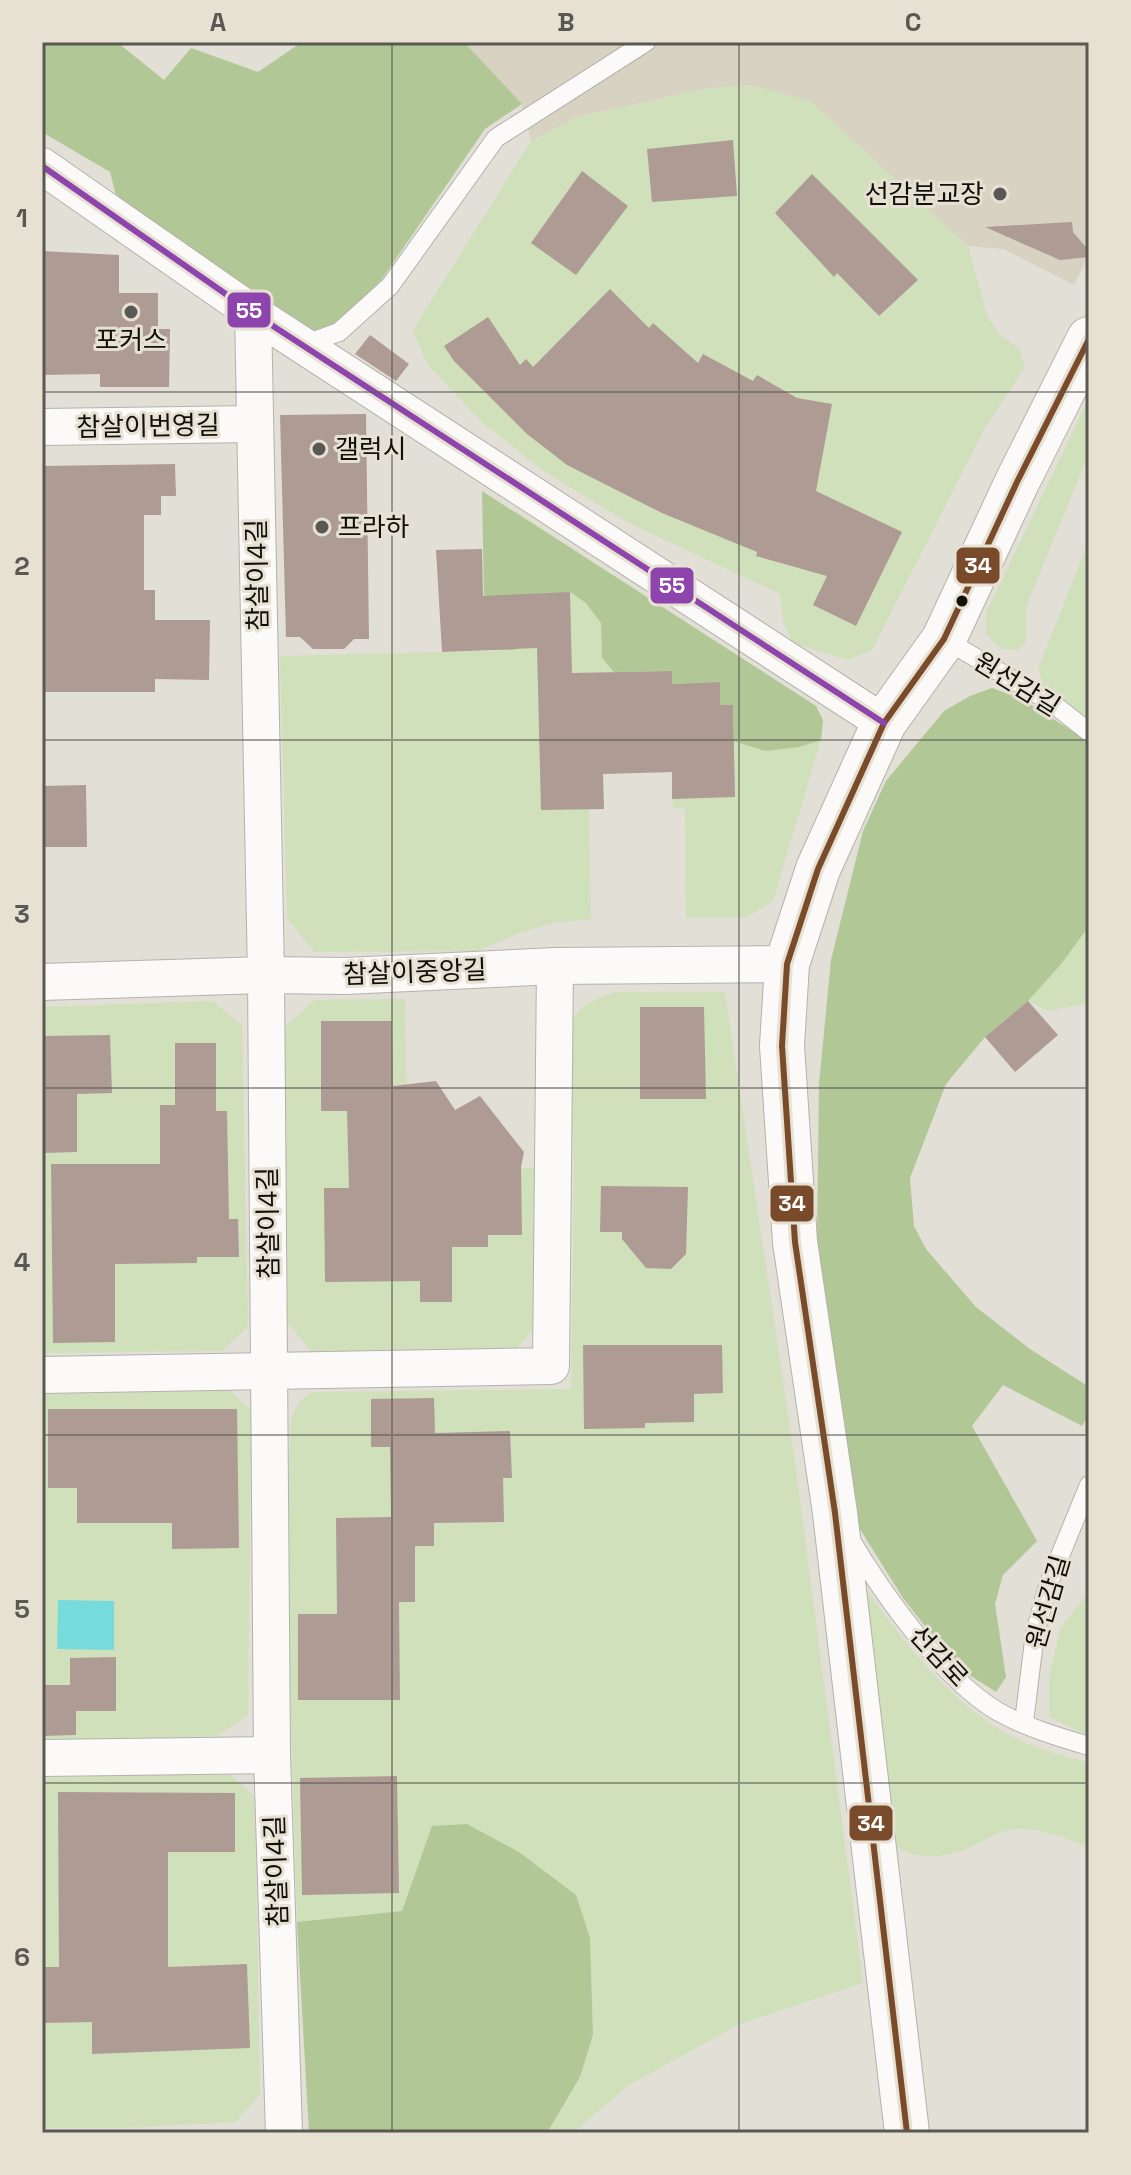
<svg xmlns="http://www.w3.org/2000/svg" width="1131" height="2175" viewBox="0 0 1131 2175" font-family="'Space Grotesk','Noto Sans KR',sans-serif">
  <rect width="100%" height="100%" fill="#e2dfd7"/>
  <!-- built -->
  <polygon fill="#d8d2c3" points="464,42 1089,42 1089,253 1074,285 1003,249 968,246 810,101 749,85 704,89 577,117 531,141 522,104"/>
  <!-- green -->
  <g fill="#cfe0bb">
    <polygon points="749,85 810,101 968,246 988,318 1000,335 1019,348 1025,367 984,430 872,650 847,660 793,643 783,622 780,594 627,522 542,470 484,424 427,364 413,330 531,141 577,117 704,89"/>
    <polygon points="1089,398 1089,453 1026,607 1026,641 1019,650 1002,649 986,635 986,613"/>
    <polygon points="515,511 816,706 823,720 821,740 773,901 746,918 686,918 685,809 673,808 671,749 602,748 604,809 589,810 591,919 554,923 519,933 478,951 314,952 287,918 280,656 515,650"/>
    <polygon points="1089,541 1089,719 1044,686 1038,669"/>
    <polygon points="1089,926 1089,1003 1048,1011 1028,1001 1062,963"/>
    <path d="M616,992H725L795,1461L863,1983L738,2025L629,2085L573,2133H547L580,2077L593,2035L590,1938L402,1911L297,1922L286,1550L291,1418L300,1401L312,1392L571,1389L574,1163L567,1028C581,1005 591,1000 616,992Z"/>
    <polygon points="405,999 408,1169 541,1168 543,1319 516,1349 314,1354 286,1322 283,1029 314,1000"/>
    <polygon points="213,1001 242,1026 248,1326 222,1351 42,1353 42,1007"/>
    <polygon points="229,1390 251,1410 248,1715 217,1736 42,1742 42,1394"/>
    <path d="M866,1589C909,1649 959,1715 1030,1745C1049,1753 1070,1757 1089,1763V1847C1063,1838 1033,1824 1005,1831C996,1833 986,1840 977,1844C951,1857 920,1863 896,1846Z"/>
    <polygon points="1089,1592 1089,1736 1049,1717 1049,1678 1060,1629"/>
    <polygon points="125,1775 231,1775 255,1797 260,2094 236,2122 127,2128 42,2128 42,1778"/>
  </g>
  <!-- forest -->
  <g fill="#b1c796">
    <polygon points="42,42 117,42 164,80 191,48 258,72 302,42 464,42 522,104 485,129 382,279 337,324 304,333 119,207 110,172 42,132"/>
    <polygon points="482,491 816,706 823,720 821,740 799,747 765,751 734,741 733,705 720,705 719,682 672,684 672,671 614,672 602,658 601,623 586,603 570,592 516,603 515,650 485,650"/>
    <polygon points="992,688 1022,699 1086,740 1089,744 1089,926 1062,963 1028,1001 985,1037 946,1084 910,1178 914,1226 926,1249 976,1307 1030,1349 1089,1387 1089,1415 1082,1426 1003,1385 972,1426 1037,1541 1003,1575 995,1604 1006,1677 996,1692 971,1676 932,1635 903,1598 848,1510 817,1246 819,1084 831,960 863,831 886,781 944,711 970,696"/>
    <polygon points="467,1824 519,1852 576,1895 590,1938 593,2035 580,2077 547,2133 309,2133 297,1922 402,1911 432,1826"/>
  </g>
  <!-- water -->
  <polygon fill="#76dbda" points="58,1600 114,1601 114,1650 57,1649"/>
  <!-- building -->
  <g fill="#ae9b94">
    <polygon points="733,140 737,196 652,202 647,149"/>
    <polygon points="582,171 628,206 576,275 531,243"/>
    <polygon points="812,174 918,280 879,316 837,273 834,277 775,213"/>
    <polygon points="1072,222 1073,232 1089,251 1089,257 1060,260 985,227"/>
    <polygon points="42,251 119,255 119,293 158,293 158,329 170,329 169,387 100,387 100,374 42,375"/>
    <polygon points="610,289 649,328 653,323 698,363 703,354 753,381 757,375 797,398 832,404 816,491 902,532 856,626 813,605 827,576 756,556 757,552 662,513 567,465 527,434 454,361 444,346 488,317 520,365 526,359 533,367"/>
    <polygon points="370,335 409,364 396,381 355,354"/>
    <polygon points="366,414 369,639 354,639 344,649 313,649 300,637 286,637 280,415"/>
    <polygon points="175,464 176,496 161,496 161,515 144,515 144,590 155,590 155,620 210,620 209,680 155,679 155,692 42,692 42,466"/>
    <polygon points="482,549 483,596 570,592 572,673 672,671 672,684 720,682 720,705 733,705 735,797 672,799 672,772 603,774 604,809 541,810 537,648 442,652 436,550"/>
    <polygon points="86,785 87,847 42,847 42,786"/>
    <polygon points="1028,1001 1058,1035 1015,1072 985,1037"/>
    <polygon points="640,1007 704,1007 706,1099 640,1099"/>
    <polygon points="321,1021 392,1021 393,1086 436,1081 455,1110 480,1096 524,1152 521,1167 522,1235 488,1235 488,1247 452,1247 452,1302 420,1302 420,1281 325,1282 324,1188 349,1188 347,1111 321,1111"/>
    <polygon points="110,1035 112,1093 77,1094 77,1152 42,1153 42,1036"/>
    <polygon points="175,1043 216,1043 216,1111 227,1111 229,1219 238,1219 239,1257 197,1257 197,1263 115,1264 115,1342 53,1343 51,1164 160,1164 160,1105 175,1105"/>
    <polygon points="601,1186 688,1187 686,1254 671,1269 646,1268 622,1239 622,1232 600,1232"/>
    <polygon points="583,1345 722,1345 723,1393 694,1394 694,1422 645,1423 645,1428 584,1429"/>
    <polygon points="434,1398 435,1433 510,1431 512,1478 503,1478 504,1522 434,1523 434,1546 415,1546 415,1602 399,1602 400,1700 298,1700 298,1614 337,1614 336,1518 391,1517 390,1447 371,1447 371,1399"/>
    <polygon points="48,1409 237,1409 239,1548 172,1549 172,1523 77,1523 77,1488 48,1488"/>
    <polygon points="116,1657 116,1711 76,1711 76,1735 42,1736 42,1685 70,1685 70,1658"/>
    <polygon points="397,1776 399,1893 302,1895 300,1778"/>
    <polygon points="58,1792 235,1793 235,1852 168,1852 168,1967 247,1964 250,2048 92,2054 92,2022 42,2023 42,1967 59,1967"/>
  </g>
  <g fill="none" stroke-linecap="round" stroke-linejoin="round">
    <!-- service casing -->
    <g stroke="#b4b2ac" stroke-width="20">
      <g id="service">
        <polyline points="303,345 339,332 390,286 496,138 646,42"/>
        <polyline points="944,639 1052,703 1089,732"/>
        <path d="M850,1539C883,1594 942,1678 997,1711C1025,1727 1058,1737 1089,1746"/>
        <polyline points="1024,1722 1035,1633 1048,1585 1089,1485"/>
      </g>
    </g>
    <!-- minor casing -->
    <g stroke="#b4b2ac" stroke-width="38">
      <g id="minor">
        <polyline points="42,166 253,313 884,723"/>
        <polyline points="253,313 266,975 272,1755 284,2133"/>
        <polyline points="42,427 254,424"/>
        <polyline points="42,982 266,975 346,976 555,966 787,964"/>
        <polyline points="42,1375 551,1366 555,966"/>
        <polyline points="42,1758 272,1755"/>
      </g>
    </g>
    <!-- tertiary casing -->
    <g stroke="#b4b2ac" stroke-width="46">
      <polyline id="tertiary" points="907,2133 835,1513 795,1242 782,1046 787,964 818,869 884,723 944,639 1017,482 1089,339"/>
    </g>
    <!-- service -->
    <use href="#service" stroke="#fbfaf9" stroke-width="18"/>
    <!-- minor -->
    <use href="#minor" stroke="#fbfaf9" stroke-width="36"/>
    <!-- tertiary -->
    <use href="#tertiary" stroke="#fbfaf9" stroke-width="44"/>
    <!-- bus-1 casing -->
    <g stroke="#e6e1d3" stroke-width="12">
      <polyline id="bus-1" points="907,2133 835,1513 795,1242 782,1046 787,964 818,869 884,723 944,639 1017,482 1089,339"/>
    </g>
    <!-- bus-2 casing -->
    <g stroke="#e6e1d3" stroke-width="12">
      <polyline id="bus-2" points="42,166 253,313 884,723"/>
    </g>
    <!-- bus-1 -->
    <use href="#bus-1" stroke="#7a4b2a" stroke-width="6"/>
    <!-- bus-2 -->
    <use href="#bus-2" stroke="#8e44ad" stroke-width="6"/>
  </g>
  <!-- grid -->
  <path fill="none" stroke="#5a5852" stroke-width="2" stroke-opacity="0.55" d="M392,42V2133M739,42V2133M42,392H1089M42,740H1089M42,1088H1089M42,1435H1089M42,1783H1089"/>
  <!-- markers -->
  <g fill="#5a5852" stroke="#e6e1d3" stroke-width="3">
    <circle cx="1000" cy="194" r="8"/>
    <circle cx="131" cy="312" r="8"/>
    <circle cx="319" cy="449" r="8"/>
    <circle cx="322" cy="527" r="8"/>
  </g>
  <circle fill="#100f0a" stroke="#e6e1d3" stroke-width="3" cx="962" cy="601" r="7"/>
  <g text-anchor="middle" stroke-width="6" stroke-linejoin="round" paint-order="stroke">
    <!-- poi labels -->
    <g font-size="26" fill="#100f0a" stroke="#e6e1d3" text-anchor="start">
      <text x="984" y="203" text-anchor="end">선감분교장</text>
      <text x="131" y="349" text-anchor="middle">포커스</text>
      <text x="335" y="458">갤럭시</text>
      <text x="338" y="536">프라하</text>
    </g>
    <!-- street labels -->
    <g font-size="26" fill="#100f0a" stroke="#e6e1d3">
      <text transform="translate(148 426) rotate(-1)" y="9">참살이번영길</text>
      <text transform="translate(257 575) rotate(-91)" y="9">참살이4길</text>
      <text transform="translate(1017 684) rotate(32)" y="9">원선감길</text>
      <text transform="translate(415 972) rotate(-2)" y="9">참살이중앙길</text>
      <text transform="translate(268 1223) rotate(-91)" y="9">참살이4길</text>
      <text transform="translate(1048 1602) rotate(-74)" y="9">원선감길</text>
      <text transform="translate(939 1656) rotate(47)" y="9">선감로</text>
      <text transform="translate(276 1871) rotate(-92)" y="9">참살이4길</text>
    </g>
  </g>
  <g stroke="#e6e1d3" stroke-width="3">
    <rect x="226" y="291" width="46" height="38" rx="8" fill="#8e44ad"/>
    <rect x="955" y="546" width="46" height="39" rx="8" fill="#7a4b2a"/>
    <rect x="649" y="566" width="46" height="39" rx="8" fill="#8e44ad"/>
    <rect x="769" y="1184" width="46" height="39" rx="8" fill="#7a4b2a"/>
    <rect x="848" y="1804" width="46" height="38" rx="8" fill="#7a4b2a"/>
  </g>
  <g font-size="22" text-anchor="middle" font-weight="bold" fill="#fff">
    <text x="249" y="318">55</text>
    <text x="978" y="573">34</text>
    <text x="672" y="593">55</text>
    <text x="792" y="1211">34</text>
    <text x="871" y="1831">34</text>
  </g>
  <!-- border -->
  <rect width="1131" height="2175" fill="none" stroke="#e6e1d3" stroke-width="88"/>
  <rect x="44" y="44" width="1043" height="2087" fill="none" stroke="#5a5852" stroke-width="3"/>
  <g font-size="26" text-anchor="middle" font-weight="bold" fill="#5a5852">
    <text x="218" y="31">A</text>
    <text x="566" y="31">B</text>
    <text x="913" y="31">C</text>
    <text x="22" y="227">1</text>
    <text x="22" y="575">2</text>
    <text x="22" y="923">3</text>
    <text x="22" y="1271">4</text>
    <text x="22" y="1618">5</text>
    <text x="22" y="1966">6</text>
  </g>
</svg>
